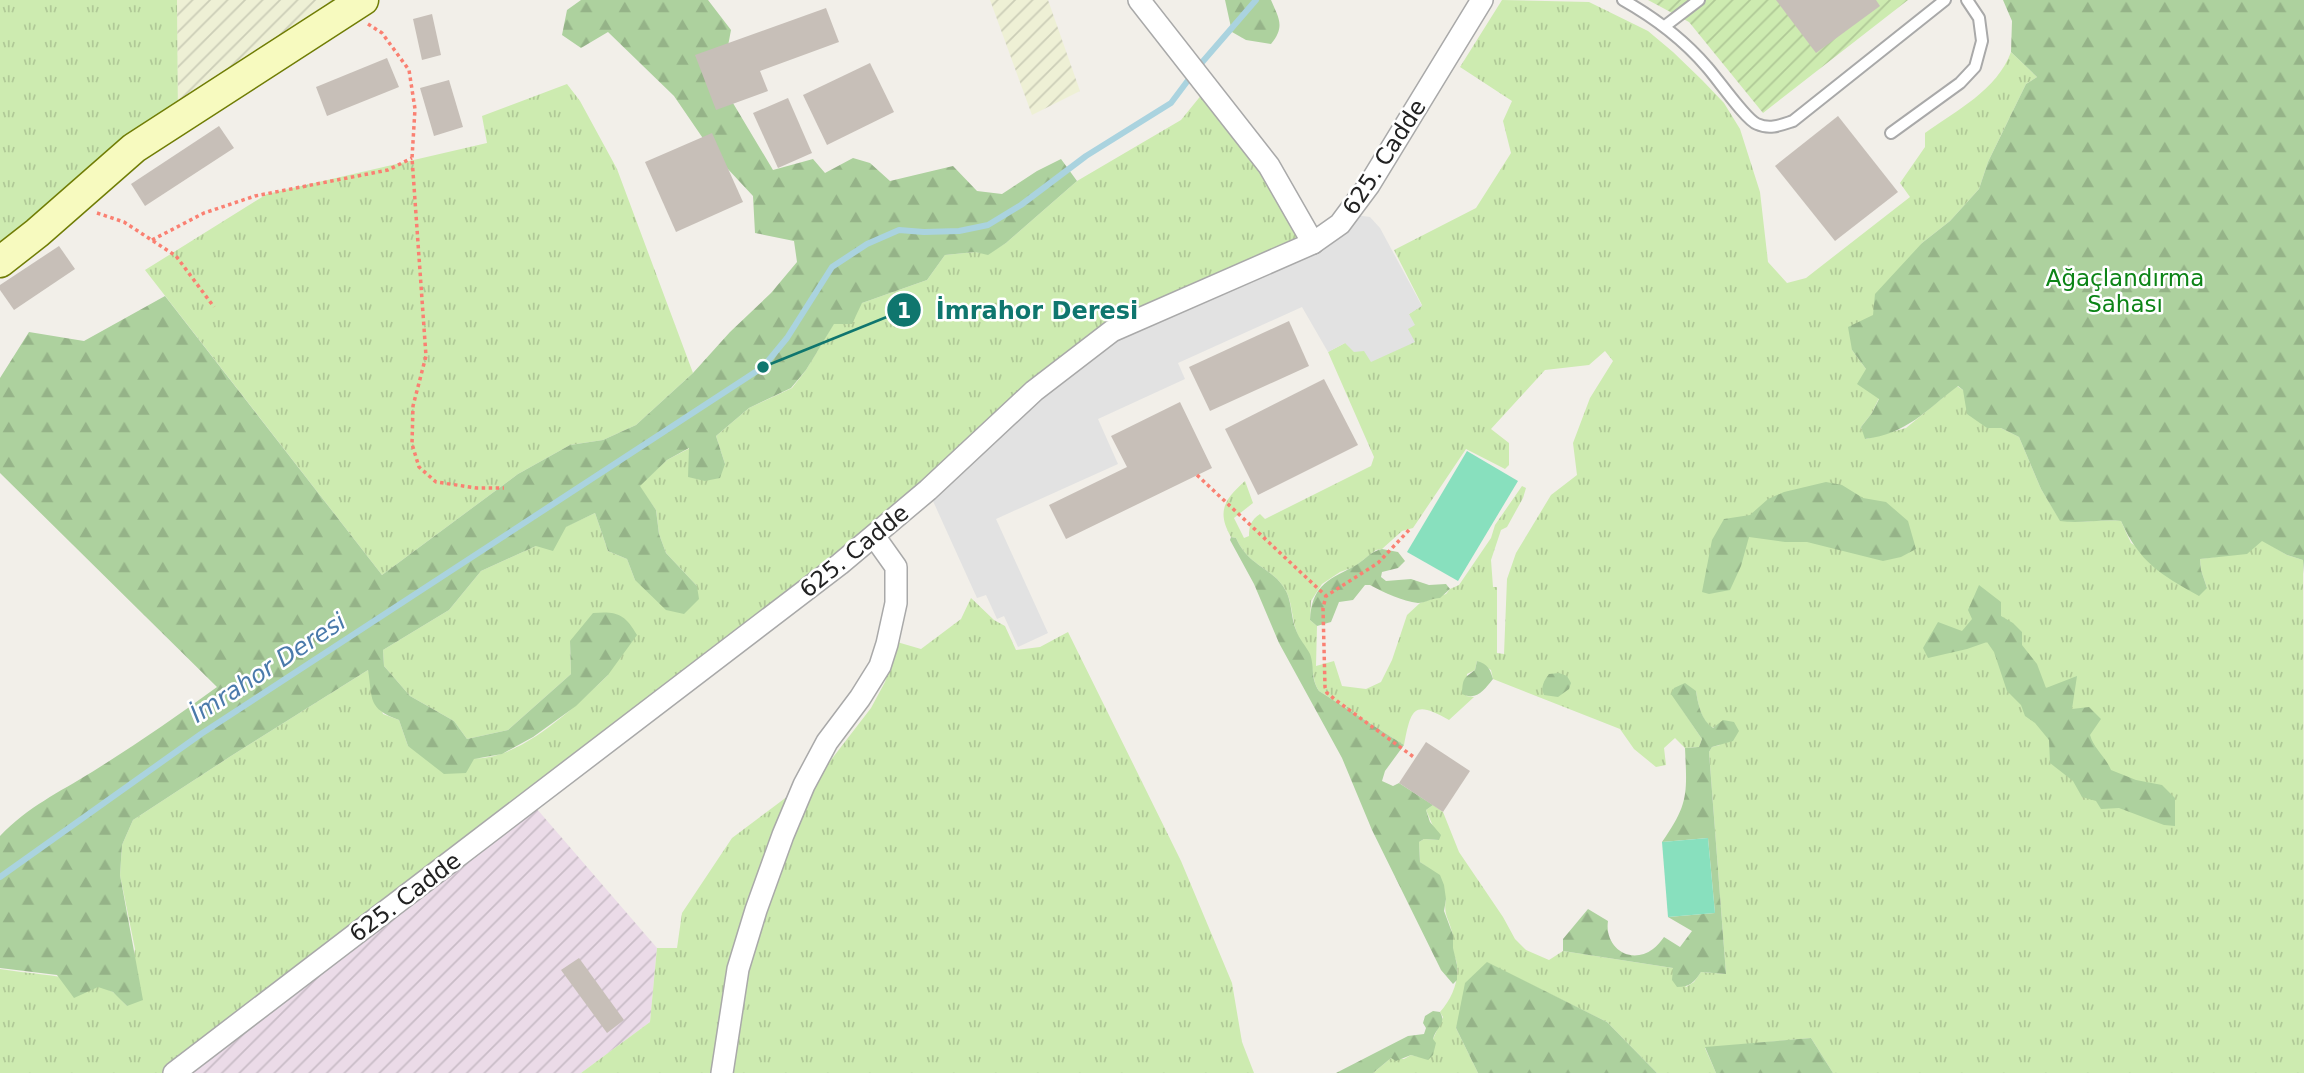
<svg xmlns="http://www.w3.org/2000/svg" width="2304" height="1073" viewBox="0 0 2304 1073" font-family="'DejaVu Sans',sans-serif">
  <defs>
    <pattern id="industrial-furrows" width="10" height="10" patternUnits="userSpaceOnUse" patternTransform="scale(1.75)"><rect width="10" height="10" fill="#ebdbe8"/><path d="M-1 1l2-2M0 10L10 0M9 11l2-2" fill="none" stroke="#c9bcc7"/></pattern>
    <pattern id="farmland-furrows" width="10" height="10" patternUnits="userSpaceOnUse" patternTransform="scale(1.75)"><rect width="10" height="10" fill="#eef0d5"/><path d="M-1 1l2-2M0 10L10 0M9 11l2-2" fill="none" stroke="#ccceb7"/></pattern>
    <pattern id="grass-tufts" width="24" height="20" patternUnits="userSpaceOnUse" patternTransform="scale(1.75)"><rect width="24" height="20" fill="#cdebb0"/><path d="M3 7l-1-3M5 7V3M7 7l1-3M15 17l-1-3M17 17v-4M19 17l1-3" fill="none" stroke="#b0c997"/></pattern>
    <pattern id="forest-firs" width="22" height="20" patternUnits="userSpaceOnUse" patternTransform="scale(1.75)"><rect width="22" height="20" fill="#add19e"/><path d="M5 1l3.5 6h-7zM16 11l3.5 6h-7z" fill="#95b388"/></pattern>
    <pattern id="garden-furrows" width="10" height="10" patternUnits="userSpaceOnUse" patternTransform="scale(1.75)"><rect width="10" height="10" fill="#cdebb0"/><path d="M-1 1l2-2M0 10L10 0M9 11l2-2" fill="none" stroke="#b0c997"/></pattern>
  </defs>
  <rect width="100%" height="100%" fill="#f2efe9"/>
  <!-- industrial -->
  <polygon fill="url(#industrial-furrows)" points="530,801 657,948 650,1022 581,1073 174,1073"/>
  <!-- farmland -->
  <g fill="url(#farmland-furrows)">
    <polygon points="177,0 363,0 178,119"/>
    <polygon points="990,0 1048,0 1080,91 1032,115"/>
  </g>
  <!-- grass -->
  <g fill="url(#grass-tufts)" fill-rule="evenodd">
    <polygon points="0,0 177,0 178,119 0,262"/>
    <path d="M1502,0L1589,2L1648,31L1673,52L1702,80L1724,103L1740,129L1760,192L1768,262L1787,283L1806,278L1910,197L1900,183L1925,147V133C1957,110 1997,90 2011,52L2037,77L2026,84L1988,162L1979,189L1950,221L1922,243L1852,350L1866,369L1879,398L1872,413L1861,427L1866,439L1906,428L1957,386L1963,390L1987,428H2001L2019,437L2041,489L2060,520C2080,524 2100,519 2121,521L2131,543L2207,588L2201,570L2200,559L2215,557L2262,540L2287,555L2303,560L2304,1073H1833L1811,1038L1705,1048L1716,1073H1657L1607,1022L1487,963L1456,1028L1478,1073H1373L1391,1058L1404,1059L1411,1055L1419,1057L1433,1039L1443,1017L1440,1012C1451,1000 1459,982 1457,966C1457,960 1453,955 1453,949C1452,943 1454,938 1452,932C1449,918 1443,915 1446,899L1427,867L1420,862L1419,842L1424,839L1439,840L1426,810L1433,805L1443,812L1459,852L1503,917L1515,939L1526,950L1549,960L1563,951L1673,968L1686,987L1694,982L1701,972L1726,974L1709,752L1712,747L1720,745L1719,725L1712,728C1701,720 1698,704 1696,691L1677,702L1702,739L1699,747L1685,748L1675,738L1664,748L1666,765L1656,767L1634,749L1620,729L1493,679L1491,670L1477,661L1475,670L1467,674L1466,696L1474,697L1449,720C1413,699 1411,709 1404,745L1319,691C1312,680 1315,676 1311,665C1307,653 1299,641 1296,630C1292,618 1292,604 1287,593C1275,567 1250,569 1236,538L1231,537C1216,511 1225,499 1245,481L1253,503L1234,518L1244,538L1249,536C1249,526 1251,520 1260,514L1265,519L1371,466L1374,457L1328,352L1345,343L1408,328L1409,314L1422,305L1394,250L1476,208L1511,153L1503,121L1512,101L1460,67ZM1605,351L1613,361L1590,398L1573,443L1577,475L1551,495L1516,553L1507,579L1504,654L1497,653V587H1493L1491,560L1501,530L1507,527L1523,498L1526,488L1522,486L1495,525L1491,538L1459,585L1450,589L1446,594L1420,603L1407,615L1392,660L1381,682L1366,689L1342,686L1334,661L1316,666L1317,626L1310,620L1311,601L1322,584L1340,572L1354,567L1376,550L1382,549L1402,531L1413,528L1466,449L1505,469L1509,465V443L1491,429L1545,370L1589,365Z"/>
    <polygon points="567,84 580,101 617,169 693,373 636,425 603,440 570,445 518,474 382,575 145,270 267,194 487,143 482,116"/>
    <path d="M1207,88L1313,243L919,499L174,1073H0V969C37,975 76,975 111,991C117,994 122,1001 127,1006L135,949L120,875L122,845L133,820L231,756L368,670L383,714L399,720L408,746C429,750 451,757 472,758C519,762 577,705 608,675L570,641L571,674L508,730L467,739L454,721L410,696L384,666L383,650L449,610L481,571L536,546L565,527L595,513L608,551L627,559L635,580L697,586L666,553L659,534L656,510L639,486L667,460L690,448L725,464L716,436L749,408L792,388L806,370L834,323L862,303L927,280L945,255L975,252L988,254L1006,243L1077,181L1181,120Z"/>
    <polygon points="971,598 994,620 1005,626 1016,650 1040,647 1068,632 1181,861 1232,983 1242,1042 1254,1073 581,1073 650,1022 657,948 677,948 682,913 732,838 824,769 871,708 885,682 897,642 921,649 961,619"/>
  </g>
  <!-- forest -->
  <g fill="url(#forest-firs)">
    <path d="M581,0H708L731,30L721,83L773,170L813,159L825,173L853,158L870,163L890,181L953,166L977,191L1002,194L1037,171L1061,159L1077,181L1006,243L988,255L975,252L945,255L927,280L862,303L852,324H834L806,370L791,388L749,408L716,436L725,464L720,478L705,481L688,477L689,448L667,460L640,486L656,510L659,534L666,553L697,586L699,599L684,614L666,610L635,580L627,559L608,551L595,513L566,527L553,551L536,546L481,571L449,610L383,650L384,666L410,696L454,721L467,739L508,730L571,674L570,641L593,613C617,611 625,614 637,635L608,675L576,706L533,737L502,754L474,759L466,773L444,774L408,746L399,720C367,708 373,700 368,670L231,756L133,820L122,845L120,875L143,1000L127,1006L113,992L98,987L74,998L57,975L0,968V836C29,806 58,793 92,772C135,745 176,717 217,687L0,473V378L29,332L84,341L165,296L382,575L518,474L570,445L603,440L636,425L693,373L730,332L771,293L797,262L794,241L755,233L753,196L713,153L674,96L608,32L581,48L562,35L567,10Z"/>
    <path d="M1225,0H1271C1278,17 1286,26 1271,44L1246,40L1232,32Z"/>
    <path d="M2003,0H2304V574L2303,560L2287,555L2262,541L2247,554L2200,559L2201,570L2207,588L2199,596C2160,574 2140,563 2121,521C2100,519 2080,524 2060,521L2041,489L2019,437L2001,428H1987L1967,414L1963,390L1958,386C1926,410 1907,434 1865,439L1861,427L1872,413L1879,399L1857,384L1866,369L1852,350L1848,327L1873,315L1875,294L1922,243L1950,221L1979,189L1988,162L2026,84L2037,77L2011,52L2012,21Z"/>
    <polygon points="1826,482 1842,485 1863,498 1886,502 1908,521 1916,549 1901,557 1883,561 1807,542 1785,542 1749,537 1741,566 1730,590 1709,594 1702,592 1712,540 1724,519 1750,515 1768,499 1784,492"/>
    <path d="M1231,537L1236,538C1250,569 1275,567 1287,593C1292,605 1291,618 1296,630C1299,639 1306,646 1310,654C1315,668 1310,677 1319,691L1404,745L1385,771L1382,781L1393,786L1399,783L1433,805L1426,810L1430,822L1441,835L1439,840L1424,839L1419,842L1420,862L1440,875L1444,885L1446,899L1444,911L1453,935V948L1457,965V980L1453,984L1441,970L1372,830L1342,758L1279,643L1254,584L1230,540Z"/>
    <path d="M1382,549L1398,552L1405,561L1398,568L1382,572L1381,577L1386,581L1411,579L1429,585L1446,584L1450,589L1440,598C1432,598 1425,603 1418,603C1402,601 1385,593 1370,585H1365L1353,600L1339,602L1331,622L1317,626L1310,620C1312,587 1325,581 1353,567C1363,562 1370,551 1382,549Z"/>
    <path d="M1979,585L2001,602V616L2013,623L2022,632V645L2037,664L2046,688L2077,676L2072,709L2089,707L2101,719L2090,735C2094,749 2105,756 2111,770L2136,780L2162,785L2175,798V826L2164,825L2119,808L2101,809L2096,801L2082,797L2073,781L2050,763L2049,740L2035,723L2025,716L2021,705L2007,691L1994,652L1987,642L1967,649L1928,658L1923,648L1938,622L1962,631L1972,619L1968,610Z"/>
    <path d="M1477,661C1488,664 1490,669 1493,679C1484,690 1477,701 1462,694C1463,678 1463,679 1475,670Z"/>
    <path d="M1559,673L1567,676L1571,683L1569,689L1558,697L1544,695C1540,687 1544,681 1549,674Z"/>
    <path d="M1685,683L1696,691C1698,704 1701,720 1713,728L1723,720L1734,722L1739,731L1733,741L1712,747L1709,752L1726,974L1701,972C1694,983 1689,987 1677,987L1672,980L1673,968L1563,951V939L1588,909L1608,921C1604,947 1630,966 1653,949C1657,946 1661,941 1664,937L1680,947L1692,931L1668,917L1715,913L1708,838L1662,842C1689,804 1687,793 1685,748L1699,747L1702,739L1671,694L1674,688Z"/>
    <polygon points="1487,962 1607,1022 1657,1073 1478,1073 1456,1028 1465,983"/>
    <path d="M1433,1011L1440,1012C1447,1024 1436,1027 1433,1039L1436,1043L1433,1055L1428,1060L1411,1055L1396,1061L1391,1058L1373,1073H1336L1408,1036L1424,1034L1426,1028L1423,1023L1425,1016Z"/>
    <polygon points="1811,1038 1833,1073 1716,1073 1705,1047"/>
  </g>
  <!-- garden -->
  <polygon fill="url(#garden-furrows)" points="1648,0 1908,0 1763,113 1689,22"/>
  <!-- pitch -->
  <g fill="#88e0be">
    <polygon points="1467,451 1518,481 1458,581 1407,552"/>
    <polygon points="1708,838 1715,913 1668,917 1662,842"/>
  </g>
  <!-- parking -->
  <polygon fill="#e2e2e2" points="1348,214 1370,217 1380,228 1422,306 1409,314 1415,325 1408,329 1415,342 1371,362 1364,351 1354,352 1345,343 1328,352 1302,307 1178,363 1185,379 1098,419 1118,464 996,519 1048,633 1018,647 1004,616 997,619 986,595 977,598 928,490 1112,331"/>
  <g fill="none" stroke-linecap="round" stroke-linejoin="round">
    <!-- stream -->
    <g stroke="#aad3df" stroke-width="6">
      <polyline points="1198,67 1256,0"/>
      <polyline points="0,877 201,734 763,367 787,338 832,267 867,244 899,230 924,232 959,231 988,225 1021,205 1086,156 1171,103 1192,75"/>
    </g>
  </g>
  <!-- building -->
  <g fill="#c7bfb8">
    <polygon points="1776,0 1876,0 1880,6 1816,53"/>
    <polygon points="826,8 839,42 760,71 768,91 716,110 695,55"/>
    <polygon points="432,14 441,55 422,60 413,19"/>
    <polygon points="387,58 399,87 327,116 316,87"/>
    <polygon points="870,63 894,112 827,145 803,95"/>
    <polygon points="449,80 463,127 434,136 420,88"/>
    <polygon points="788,98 812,153 778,168 753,113"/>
    <polygon points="1838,116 1898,192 1835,241 1775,166"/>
    <polygon points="219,126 234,148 145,206 131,184"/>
    <polygon points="712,133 743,202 676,232 645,162"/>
    <polygon points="59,246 75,269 14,310 0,290 0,285"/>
    <polygon points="1289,321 1309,366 1210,411 1189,367"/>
    <polygon points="1324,379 1358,445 1258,495 1225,429"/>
    <polygon points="1180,402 1212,468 1066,539 1049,505 1127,467 1111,436"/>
    <polygon points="1426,742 1470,771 1443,812 1399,783"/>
    <polygon points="579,958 624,1020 607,1033 561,970"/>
  </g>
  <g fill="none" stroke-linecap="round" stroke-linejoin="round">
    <!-- lane casing -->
    <g stroke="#a9a9a9" stroke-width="14">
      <g id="lane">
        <path d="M1623,0C1655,18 1683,39 1707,67C1717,78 1746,120 1757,124C1770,130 1781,125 1793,121L1945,0"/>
        <polyline points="1665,26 1699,0"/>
        <polyline points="1891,133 1960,83 1975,67 1982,41 1979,18 1967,0"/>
      </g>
    </g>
    <!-- street casing -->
    <g stroke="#a9a9a9" stroke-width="24">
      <g id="street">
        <polyline points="1139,0 1269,166 1313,243"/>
        <polyline points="174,1073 840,564 928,490 1034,391 1112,331 1313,243 1340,224 1369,185 1482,0"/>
        <polyline points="722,1073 738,969 756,910 783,835 804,785 827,742 860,698 880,666 887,644 896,603 896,567 874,536"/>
      </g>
    </g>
    <!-- secondary casing -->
    <g stroke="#707d05" stroke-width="33">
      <polyline id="secondary" points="0,262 37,233 134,148 363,0"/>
    </g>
    <!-- path -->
    <g stroke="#fa8072" stroke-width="3.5" stroke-dasharray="3.5 3.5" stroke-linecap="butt">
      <polyline points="368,24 382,33 409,70 415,109 412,158 426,356 413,406 412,444 419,467 436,482 477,488 504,488"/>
      <polyline points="97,213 124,222 176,256 214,307"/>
      <polyline points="152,240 204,213 255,196 388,170 412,158"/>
      <polyline points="1197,475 1326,596"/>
      <polyline points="1409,530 1378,563 1326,596 1323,608 1325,687 1327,693 1337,701 1415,758"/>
    </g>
    <!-- lane -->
    <use href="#lane" stroke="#fff" stroke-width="10"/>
    <!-- street -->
    <use href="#street" stroke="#fff" stroke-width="21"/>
    <!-- secondary -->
    <use href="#secondary" stroke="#f7fabf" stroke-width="30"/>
  </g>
  <g text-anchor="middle" stroke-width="5" stroke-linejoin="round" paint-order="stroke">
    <!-- street labels -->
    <g font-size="23" fill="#222" stroke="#fff">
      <text transform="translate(1384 157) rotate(-57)" y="8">625. Cadde</text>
      <text transform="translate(854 551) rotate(-39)" y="8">625. Cadde</text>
      <text transform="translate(405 897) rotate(-37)" y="8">625. Cadde</text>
    </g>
    <!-- park labels -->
    <g font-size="23" fill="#0c8416" stroke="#fff">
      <text x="2125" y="286">Ağaçlandırma<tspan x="2125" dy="26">Sahası</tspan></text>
    </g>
    <!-- water labels -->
    <g font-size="24" font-style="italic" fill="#4a7aab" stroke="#fff">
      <text transform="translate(268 668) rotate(-33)" y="8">İmrahor Deresi</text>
    </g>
  </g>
  <!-- callouts -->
  <path fill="none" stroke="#0f766e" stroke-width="2.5" d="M763 367L904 310"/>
  <g fill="#0f766e" stroke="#fff" stroke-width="2.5">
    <circle cx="763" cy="367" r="7"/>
    <circle cx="904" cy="310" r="18"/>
  </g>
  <g font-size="21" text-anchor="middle" font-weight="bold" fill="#fff">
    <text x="904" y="318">1</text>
  </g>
  <g font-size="24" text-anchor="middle" font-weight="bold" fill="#0f766e" stroke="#fff" stroke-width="5" stroke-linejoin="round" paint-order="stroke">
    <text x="1037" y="319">İmrahor Deresi</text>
  </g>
</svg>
